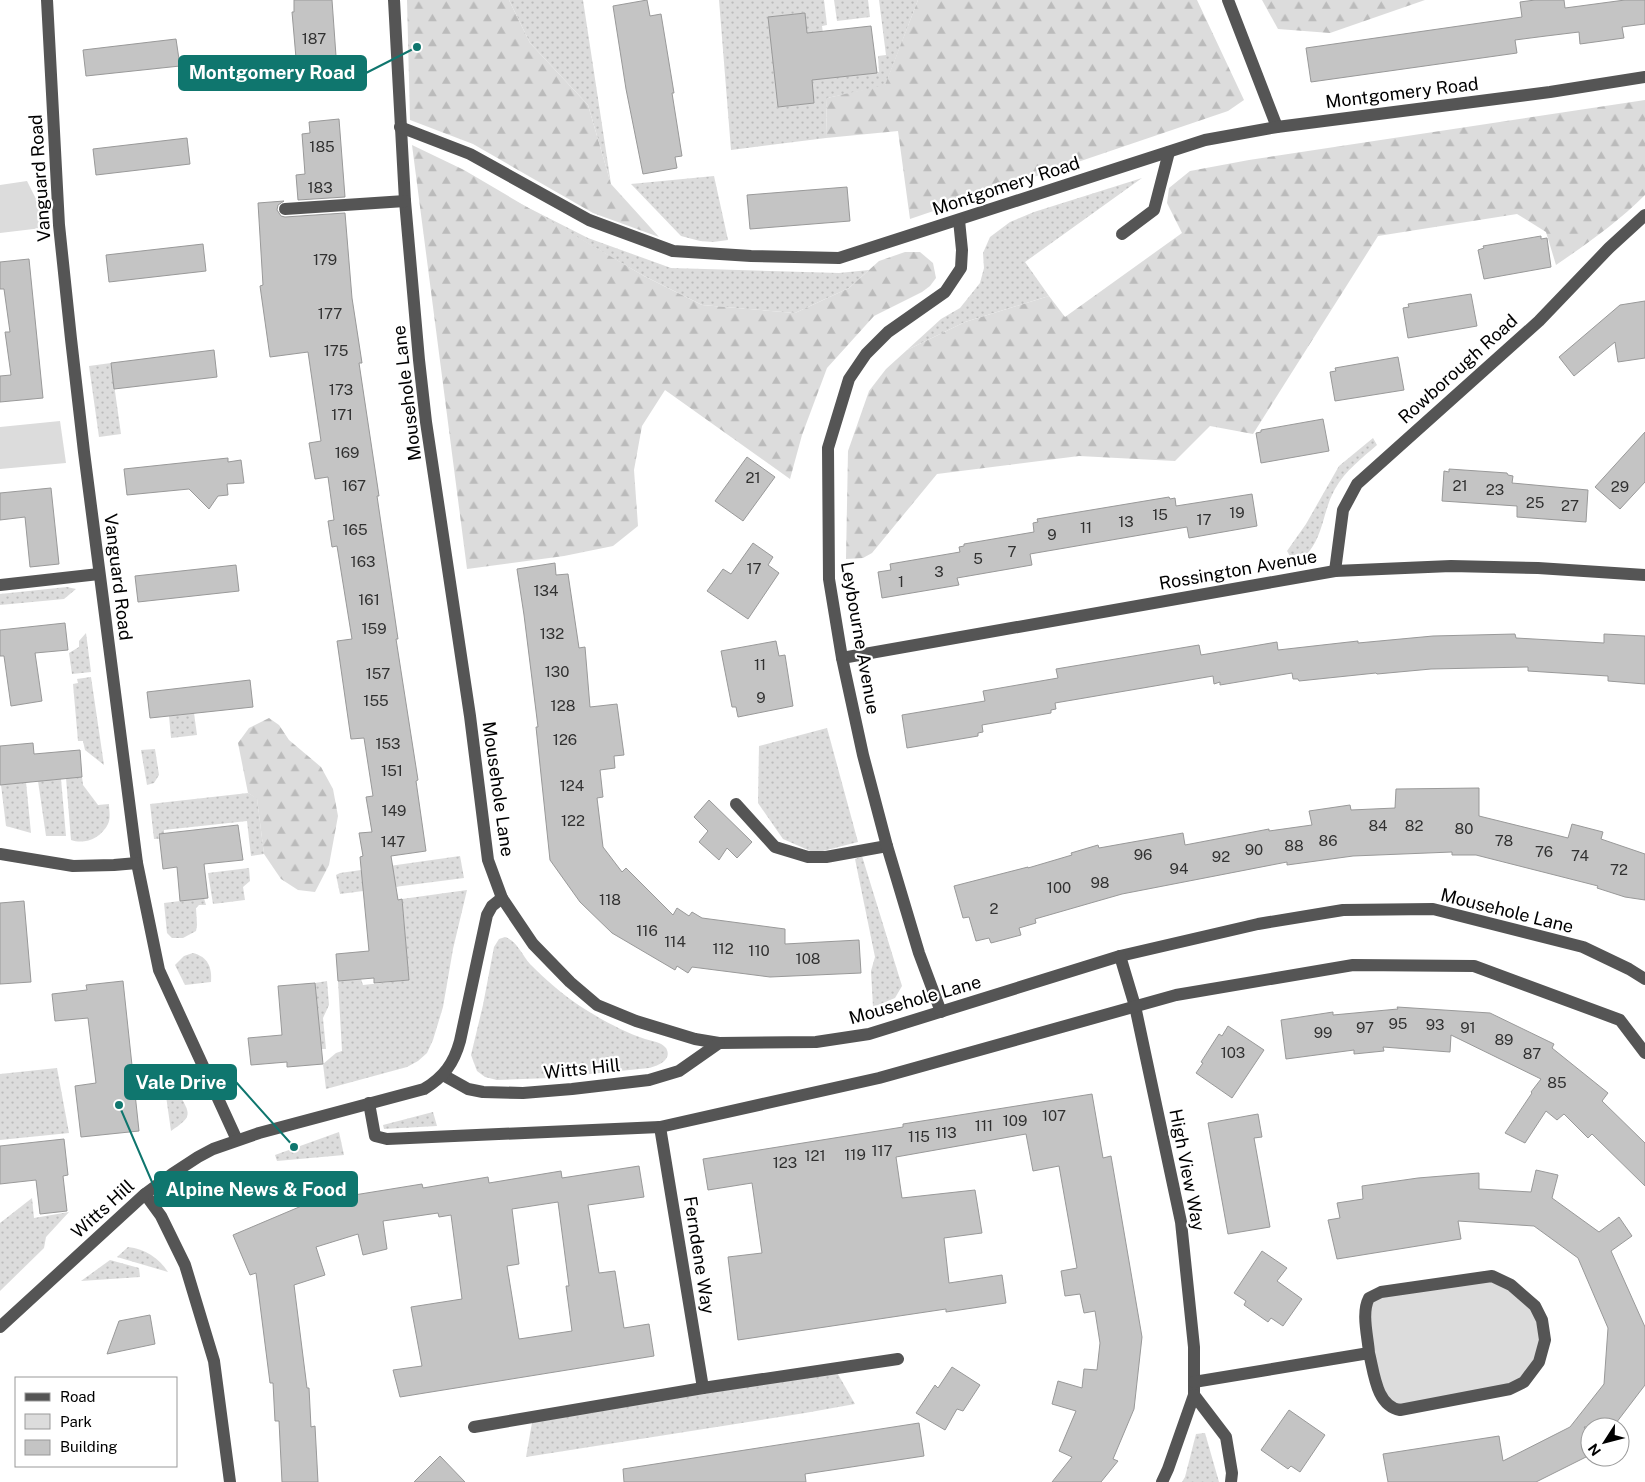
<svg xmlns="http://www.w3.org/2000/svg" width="1645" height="1482" viewBox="0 0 1645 1482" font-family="'Public Sans',sans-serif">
  <defs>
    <pattern id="grass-dots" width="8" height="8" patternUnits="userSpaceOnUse" patternTransform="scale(1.25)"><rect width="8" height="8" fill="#dcdcdc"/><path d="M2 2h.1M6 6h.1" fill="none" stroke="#bbb" stroke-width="1.8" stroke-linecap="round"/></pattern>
    <pattern id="forest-firs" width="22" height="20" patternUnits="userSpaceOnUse" patternTransform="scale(1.25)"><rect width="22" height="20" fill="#dcdcdc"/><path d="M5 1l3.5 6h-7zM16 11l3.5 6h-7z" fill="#bbb"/></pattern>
  </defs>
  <rect width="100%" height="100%" fill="#fff"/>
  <!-- grass -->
  <g fill="url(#grass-dots)">
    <polygon points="509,0 583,0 611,184 588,105 530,43"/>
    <polygon points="719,0 824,0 827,25 822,26 825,49 809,51 805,13 768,17 779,107 814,103 810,64 879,72 878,56 886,55 879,0 918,0 885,86 827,98 826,138 731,150"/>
    <polygon points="834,0 868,0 870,17 837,21"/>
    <polygon points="714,176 728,240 713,242 700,241 681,236 631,184"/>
    <polygon points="1142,178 1025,262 1049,296 965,322 907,350 941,319 960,308 980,283 984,268 983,253 990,237 1010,222 1034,212"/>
    <polygon points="513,200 588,238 671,268 839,273 869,270 849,288 795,313 702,305 644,276"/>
    <polygon points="111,363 121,434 99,437 89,366"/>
    <path d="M1373,438L1377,445C1362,458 1345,471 1335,489C1323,510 1324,534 1308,553L1290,556L1287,551L1306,524L1339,466Z"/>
    <polygon points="67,587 76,589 64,599 0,605 0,594"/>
    <polygon points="86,633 91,672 72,674 69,653 79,647 79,641"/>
    <polygon points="91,677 104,765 85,750 83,741 78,741 73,684 78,683 77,679"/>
    <polygon points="194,713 197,735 171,738 169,716"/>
    <polygon points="827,728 858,842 815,853 783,839 758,803 759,746"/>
    <polygon points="155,749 159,775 154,783 147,785 141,750"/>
    <path d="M82,777L83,785L98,805L109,804C109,810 111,818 108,824C101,838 85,845 71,840L66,778Z"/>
    <polygon points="61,779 66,836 46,836 38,781"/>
    <polygon points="26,782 31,833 6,826 1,785"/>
    <polygon points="248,793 257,798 264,854 251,856 247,821 164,830 164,834 158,834 159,839 154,839 150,804"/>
    <polygon points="460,856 464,878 340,894 336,875 340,873"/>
    <polygon points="862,856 902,986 895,998 873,1007 871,971 875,957 855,859"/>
    <polygon points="249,868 250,881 243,887 245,900 213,904 208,873"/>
    <polygon points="467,890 453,949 443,1007 433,1040 427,1053 418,1061 407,1067 326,1089 323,1064 336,1053 342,1051 338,981 361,979 363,985 409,980 402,899"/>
    <polygon points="204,898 206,905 199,905 196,908 197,925 196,931 183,938 172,938 167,933 164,903"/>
    <path d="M505,937C517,941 522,955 530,964C546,980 564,996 583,1008C602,1020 624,1032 645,1039C652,1041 661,1042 666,1048C673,1060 657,1066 649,1068L551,1078L497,1080L485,1077L477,1071L471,1055L483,1005L494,947L499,939Z"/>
    <path d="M193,953C208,957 212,967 211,982L185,985L175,965L184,956Z"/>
    <polygon points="327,981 329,1005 323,1018 326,1049 321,1049 315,983"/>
    <polygon points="57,1068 69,1133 0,1140 0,1074"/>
    <path d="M178,1092C191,1115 193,1116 171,1131L166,1096Z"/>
    <polygon points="433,1112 437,1126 384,1129 383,1125"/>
    <polygon points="339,1132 344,1155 277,1161 275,1155"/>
    <polygon points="32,1198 34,1218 69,1212 46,1237 44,1248 0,1291 0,1223"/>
    <path d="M128,1247C145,1249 159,1258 168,1272L117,1257Z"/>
    <polygon points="110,1260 139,1268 140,1277 81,1281"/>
    <polygon points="835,1369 855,1404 805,1413 526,1457 533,1417"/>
    <polygon points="1205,1433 1219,1482 1182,1482 1185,1477 1196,1434"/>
  </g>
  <!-- forest -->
  <g fill="url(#forest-firs)">
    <polygon points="407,0 509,0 530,43 588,105 611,184 659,237 593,213 473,144 410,120"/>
    <polygon points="918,0 1197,0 1244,100 1228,111 910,219 898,131 826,138 827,98 885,85"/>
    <polygon points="1262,0 1425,0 1330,33 1278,29"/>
    <path d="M1645,100V195C1618,222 1588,243 1556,265L1546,232L1517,214L1378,236L1253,434L1210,426L1175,461L1079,456L937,474L872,553L863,558L846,559L848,451L869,391L886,369L907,350L965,322L1049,296L1065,317L1182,233L1167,203L1169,188L1190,171L1249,160Z"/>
    <polygon points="412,145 464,170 644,276 702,305 795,313 849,288 879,261 905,252 920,252 933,263 936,278 930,286 922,292 874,316 827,368 802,435 790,479 665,390 642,426 634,470 638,526 613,546 564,556 467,569"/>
    <polygon points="269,718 279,725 289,740 321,767 333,789 338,816 329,865 315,892 298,890 281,879 264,854 257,799 248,793 238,743 249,728"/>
  </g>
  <!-- park -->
  <g fill="#dcdcdc">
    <polygon points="27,181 41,209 42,228 0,233 0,185"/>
    <polygon points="60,421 66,463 0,469 0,427"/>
    <polygon points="1492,1276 1525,1296 1545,1340 1524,1382 1393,1409 1369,1353 1369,1298"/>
  </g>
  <!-- building -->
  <g fill="#c4c4c4" stroke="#999" fill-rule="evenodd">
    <polygon points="294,0 332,0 336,56 331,56 332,66 309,68 308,57 296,58 292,12 294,12"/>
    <polygon points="647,0 650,16 661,14 674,93 672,93 682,156 675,157 677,168 643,174 626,89 613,6"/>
    <polygon points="1535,0 1564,0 1565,8 1625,0 1645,0 1645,24 1622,27 1624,38 1580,44 1579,32 1546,36 1515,40 1517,53 1311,82 1306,48 1522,17 1520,2"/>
    <polygon points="805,13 807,33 871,26 877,73 812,80 814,103 778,107 768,17"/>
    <polygon points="176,39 180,66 86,76 83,50"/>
    <polygon points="339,119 345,197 298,200 296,175 305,174 302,134 310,133 309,122"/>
    <polygon points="187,138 190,164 96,175 93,149"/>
    <polygon points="847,187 850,221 750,229 747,195"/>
    <polygon points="284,201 278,205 277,210 281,216 285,217 345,213 352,298 362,363 359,363 379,496 377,496 398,639 396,639 418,780 416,781 426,851 391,856 398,900 402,899 409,980 374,983 374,978 338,981 336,954 369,951 360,857 363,856 359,833 372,832 366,797 373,796 364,738 351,739 337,641 352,639 337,546 332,547 328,521 334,520 328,477 315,479 309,443 321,441 308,352 270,357 260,286 263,285 258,203"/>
    <polygon points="1541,236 1541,239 1547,238 1551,267 1484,279 1478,250 1484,248 1483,246"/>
    <polygon points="203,244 206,271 109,282 106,255"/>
    <polygon points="29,259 43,398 0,402 0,376 11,375 5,332 10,332 4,289 0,289 0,262"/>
    <polygon points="1471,294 1477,326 1408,338 1403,308 1409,307 1408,304"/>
    <polygon points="1645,301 1645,358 1618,362 1615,342 1574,376 1559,357 1620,305"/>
    <polygon points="214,350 217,377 114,389 111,363"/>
    <polygon points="1398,357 1404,390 1335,401 1330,372 1336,371 1335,368"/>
    <polygon points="1323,419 1329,451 1261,463 1256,433 1261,432 1261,430"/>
    <polygon points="1645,432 1645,482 1620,509 1595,487"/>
    <polygon points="747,457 775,477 743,521 715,501"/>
    <polygon points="228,458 228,462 241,460 244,483 227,484 228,495 218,496 209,509 189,489 127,495 124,469"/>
    <polygon points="1449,469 1507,473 1508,475 1513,476 1512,483 1588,490 1586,522 1517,517 1517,506 1442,501 1444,471 1449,472"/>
    <polygon points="51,488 59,564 30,567 25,517 0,520 0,493"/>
    <polygon points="1252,494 1257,526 1189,538 1187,527 1030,554 1032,565 957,578 959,585 882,598 878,572 891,570 890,564 960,552 959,547 964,546 964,544 1034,532 1033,523 1038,522 1037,519 1169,497 1170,499 1175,498 1176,506"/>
    <polygon points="753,543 773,557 768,565 779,573 748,619 707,591 723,569 731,574"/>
    <polygon points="555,563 556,575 568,574 579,648 585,647 590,707 617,704 624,755 614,756 615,768 600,770 603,797 597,798 603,847 622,872 626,868 673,915 677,908 689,916 692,912 702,918 785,929 785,944 859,940 861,973 770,977 692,967 688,973 677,966 675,970 612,933 580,902 550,860 536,727 538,727 524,615 517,569"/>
    <polygon points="236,565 239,591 138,602 135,576"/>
    <polygon points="65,623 68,650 35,653 42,701 11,706 4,656 0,656 0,630"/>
    <polygon points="1515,634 1516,638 1604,643 1604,634 1645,636 1645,684 1608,681 1608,676 1528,671 1528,667 1431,669 1377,674 1376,673 1299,681 1298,679 1293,679 1292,673 1220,685 1220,682 1214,684 1213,676 1055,703 1056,709 1051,710 1051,713 982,725 983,732 978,733 978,736 907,748 902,715 985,701 983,691 1058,678 1056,669 1199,645 1201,655 1277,642 1278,650 1358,641 1358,643 1433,636"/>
    <polygon points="776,641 779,656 785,655 793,706 738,717 736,707 732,707 721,651"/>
    <polygon points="250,680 253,707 150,718 147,692"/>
    <polygon points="33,743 34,754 80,750 82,777 0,785 0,746"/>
    <polygon points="1479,788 1479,816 1568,838 1572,824 1603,832 1601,839 1645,854 1645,900 1625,897 1597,888 1598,886 1476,855 1452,855 1452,852 1353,856 1287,865 1287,862 1122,894 1035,919 1036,923 1019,928 1021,935 991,943 989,938 976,941 969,917 963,918 954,886 1028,867 1028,868 1072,855 1071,853 1098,845 1099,848 1183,833 1185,845 1269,829 1269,831 1312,825 1309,811 1350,805 1351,810 1395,808 1396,789"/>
    <polygon points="709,800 752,842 737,858 727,848 719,860 699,842 708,831 694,817"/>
    <polygon points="238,825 243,860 204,864 208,898 180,901 177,867 163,869 159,834"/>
    <polygon points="24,901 31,982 0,984 0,903"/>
    <polygon points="123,981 139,1131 81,1137 75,1086 96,1083 88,1018 55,1021 52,994 87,990 86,985"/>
    <polygon points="315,983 323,1064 287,1067 287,1062 251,1065 248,1038 282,1035 278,986"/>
    <polygon points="1397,1007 1490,1013 1554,1044 1552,1048 1608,1093 1602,1101 1645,1143 1645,1186 1592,1134 1588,1138 1564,1114 1557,1120 1546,1111 1525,1143 1505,1133 1532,1093 1531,1092 1541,1079 1451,1035 1450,1052 1383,1047 1384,1051 1354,1054 1354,1050 1286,1059 1281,1020 1333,1012 1333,1015 1398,1009"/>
    <polygon points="1228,1026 1264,1050 1232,1098 1196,1073 1203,1063 1201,1062 1219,1034 1222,1036"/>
    <polygon points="1092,1094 1103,1158 1111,1156 1142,1337 1134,1409 1113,1459 1118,1461 1101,1482 1052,1482 1072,1457 1059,1451 1076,1411 1052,1404 1058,1381 1082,1388 1084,1369 1097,1370 1100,1343 1095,1311 1084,1313 1080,1294 1065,1296 1061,1271 1077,1268 1059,1166 1033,1171 1026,1134 896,1157 902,1198 975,1190 982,1233 944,1238 949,1283 1002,1275 1006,1303 946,1312 946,1309 738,1340 728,1257 762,1253 752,1183 708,1190 703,1159 903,1127 903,1124"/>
    <polygon points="1258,1114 1262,1137 1254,1138 1270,1227 1228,1234 1208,1123"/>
    <polygon points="64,1139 68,1175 63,1176 67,1211 40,1214 36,1180 0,1184 0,1146"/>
    <path d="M639,1166L644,1197L588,1205L599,1273L615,1271L624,1328L649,1324L654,1356L400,1397L393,1370L422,1366L411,1307L462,1299L451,1215L439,1217L438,1213L383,1221L387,1249L363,1255L358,1234L316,1247L325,1275L294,1285L307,1388H309L311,1427L315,1426L318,1482H282L279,1421H275L273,1383H270L256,1273L250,1275L233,1235L311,1202L312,1206L348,1196L422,1184L423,1188L488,1177L489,1183L561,1171L562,1178ZM558,1202L569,1286H566L572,1331L519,1339L507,1266L519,1264L512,1209Z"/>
    <polygon points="1536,1170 1558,1175 1552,1198 1599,1232 1619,1217 1632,1236 1611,1251 1645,1327 1645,1385 1613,1427 1584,1427 1590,1435 1590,1455 1536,1482 1388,1482 1383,1454 1499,1436 1503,1461 1570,1427 1604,1384 1608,1328 1578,1258 1534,1226 1458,1221 1461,1239 1337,1259 1328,1220 1340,1218 1337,1203 1363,1199 1362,1186 1418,1178 1479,1173 1479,1189 1531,1192"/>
    <polygon points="1262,1251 1287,1268 1277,1281 1302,1299 1283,1326 1271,1318 1268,1322 1244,1305 1246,1301 1234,1293"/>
    <polygon points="150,1315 155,1344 107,1354 119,1321"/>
    <polygon points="952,1367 980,1385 963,1411 957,1409 945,1430 916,1413 935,1385 938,1388"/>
    <polygon points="1289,1410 1325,1435 1300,1472 1291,1466 1288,1469 1261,1450"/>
    <polygon points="919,1423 924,1456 805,1474 806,1482 624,1482 623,1469"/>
    <polygon points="440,1456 465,1482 414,1482"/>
  </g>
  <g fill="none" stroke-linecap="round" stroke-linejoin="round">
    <!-- minor -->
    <g stroke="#555" stroke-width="12">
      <polyline points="47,0 59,225 71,339 84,452 137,863 159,970 237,1140"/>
      <polyline points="394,0 405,201 419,360 426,422 470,716 488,860 502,898 533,944 570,982 597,1005 636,1021 695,1039 719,1043 816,1042 869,1034 1120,956 1258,924 1343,910 1433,909 1583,947 1629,969 1645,979"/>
      <polyline points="1228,0 1277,127"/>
      <polyline points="400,127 470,154 589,220 673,251 751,256 839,258 1205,140 1277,127 1550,92 1645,77"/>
      <polyline points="285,209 405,201"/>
      <polyline points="1122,234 1154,210 1169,152"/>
      <polyline points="1335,571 1343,510 1357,484 1539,321 1609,248 1645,215"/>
      <polyline points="0,585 99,574"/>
      <polyline points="842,658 1335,571 1451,566 1538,568 1645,575"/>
      <polyline points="736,804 775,847 808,857 826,857 887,846"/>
      <polyline points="0,854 73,866 114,865 137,863"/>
      <polyline points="1120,956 1135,1006 1181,1222 1194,1347 1194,1395 1168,1469 1162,1482"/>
      <polyline points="941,1012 919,953 887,846 863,755 842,658 829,579 828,448 849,379 866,354 888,332 945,292 961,268 962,250 959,220"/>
      <polyline points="443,1075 468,1089 483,1092 523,1093 572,1089 649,1080 679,1071 719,1043"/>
      <polyline points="369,1103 375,1136 387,1139 660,1127 879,1078 1176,995 1353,965 1474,966 1620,1020 1645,1053"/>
      <polyline points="660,1127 703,1388"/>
      <polyline points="145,1194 161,1216 185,1265 214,1361 230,1482"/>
      <path d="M0,1327L145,1194L172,1174L198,1157L213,1149L259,1133L424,1089C444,1077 454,1063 460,1041L487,915L492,906L502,898"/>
      <path d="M1194,1382L1369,1353C1368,1337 1361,1313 1369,1298L1381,1292L1492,1276L1511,1285L1535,1306L1542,1320L1545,1340L1539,1362L1524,1382L1510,1389L1400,1410C1376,1406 1374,1372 1369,1353"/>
      <polyline points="1194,1395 1226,1437 1232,1473 1231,1482"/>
      <polyline points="474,1427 703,1388 898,1359"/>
    </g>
  </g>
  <g text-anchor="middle" stroke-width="4.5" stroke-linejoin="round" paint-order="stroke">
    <!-- number labels -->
    <g font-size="15" fill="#313131">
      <text x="314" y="44">187</text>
      <text x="322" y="152">185</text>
      <text x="320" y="193">183</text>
      <text x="325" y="265">179</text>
      <text x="330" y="319">177</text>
      <text x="336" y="356">175</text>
      <text x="341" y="395">173</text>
      <text x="342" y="420">171</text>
      <text x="347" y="458">169</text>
      <text x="753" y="483">21</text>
      <text x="354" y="491">167</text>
      <text x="1460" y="491">21</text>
      <text x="1620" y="492">29</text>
      <text x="1495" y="495">23</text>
      <text x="1535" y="508">25</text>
      <text x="1570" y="511">27</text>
      <text x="1237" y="518">19</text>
      <text x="1160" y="520">15</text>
      <text x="1204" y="525">17</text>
      <text x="1126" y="527">13</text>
      <text x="1086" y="533">11</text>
      <text x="355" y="535">165</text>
      <text x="1052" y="540">9</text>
      <text x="1012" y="557">7</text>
      <text x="978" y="564">5</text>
      <text x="363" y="567">163</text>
      <text x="754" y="574">17</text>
      <text x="939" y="577">3</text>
      <text x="901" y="587">1</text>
      <text x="546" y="596">134</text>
      <text x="369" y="605">161</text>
      <text x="374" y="634">159</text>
      <text x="552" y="639">132</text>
      <text x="760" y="670">11</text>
      <text x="557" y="677">130</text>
      <text x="378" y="679">157</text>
      <text x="761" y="703">9</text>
      <text x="376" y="706">155</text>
      <text x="563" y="711">128</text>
      <text x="565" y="745">126</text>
      <text x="388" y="749">153</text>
      <text x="392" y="776">151</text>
      <text x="572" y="791">124</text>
      <text x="394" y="816">149</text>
      <text x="573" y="826">122</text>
      <text x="1378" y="831">84</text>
      <text x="1414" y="831">82</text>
      <text x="1464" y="834">80</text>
      <text x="1328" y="846">86</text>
      <text x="1504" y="846">78</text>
      <text x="393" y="847">147</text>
      <text x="1294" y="851">88</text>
      <text x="1254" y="855">90</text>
      <text x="1544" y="857">76</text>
      <text x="1143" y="860">96</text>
      <text x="1580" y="861">74</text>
      <text x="1221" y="862">92</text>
      <text x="1179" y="874">94</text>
      <text x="1619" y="875">72</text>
      <text x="1100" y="888">98</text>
      <text x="1059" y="893">100</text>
      <text x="610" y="905">118</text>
      <text x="994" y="914">2</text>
      <text x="647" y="936">116</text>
      <text x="675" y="947">114</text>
      <text x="723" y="954">112</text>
      <text x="759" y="956">110</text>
      <text x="808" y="964">108</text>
      <text x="1398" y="1029">95</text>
      <text x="1435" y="1030">93</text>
      <text x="1365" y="1033">97</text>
      <text x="1468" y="1033">91</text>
      <text x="1323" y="1038">99</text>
      <text x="1504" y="1045">89</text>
      <text x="1233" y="1058">103</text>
      <text x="1532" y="1059">87</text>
      <text x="1557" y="1088">85</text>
      <text x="1054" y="1121">107</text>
      <text x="1015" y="1126">109</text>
      <text x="984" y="1131">111</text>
      <text x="946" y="1138">113</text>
      <text x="919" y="1142">115</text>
      <text x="882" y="1156">117</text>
      <text x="855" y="1160">119</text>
      <text x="815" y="1161">121</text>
      <text x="785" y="1168">123</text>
    </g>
    <!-- street labels -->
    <g font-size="18" fill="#000" stroke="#fff">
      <text transform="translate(1402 93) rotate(-7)" y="6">Montgomery Road</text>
      <text transform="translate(40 178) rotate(-94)" y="6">Vanguard Road</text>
      <text transform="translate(1006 186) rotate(-18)" y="6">Montgomery Road</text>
      <text transform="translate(1458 369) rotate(-42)" y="6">Rowborough Road</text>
      <text transform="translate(407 393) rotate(-97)" y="6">Mousehole Lane</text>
      <text transform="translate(1238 570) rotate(-10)" y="6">Rossington Avenue</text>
      <text transform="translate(118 577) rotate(83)" y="6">Vanguard Road</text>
      <text transform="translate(860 638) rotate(80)" y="6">Leybourne Avenue</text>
      <text transform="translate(498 789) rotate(82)" y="6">Mousehole Lane</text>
      <text transform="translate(1507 911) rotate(14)" y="6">Mousehole Lane</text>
      <text transform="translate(915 1000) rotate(-16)" y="6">Mousehole Lane</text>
      <text transform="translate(582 1069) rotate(-6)" y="6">Witts Hill</text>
      <text transform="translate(1187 1170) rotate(79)" y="6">High View Way</text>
      <text transform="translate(103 1209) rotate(-42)" y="6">Witts Hill</text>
      <text transform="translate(699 1255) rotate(81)" y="6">Ferndene Way</text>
    </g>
  </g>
  <!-- callouts -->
  <path fill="none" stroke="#0f766e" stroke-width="2" d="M417 47L366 73M294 1147L236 1082M119 1105L155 1189"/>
  <g fill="#0f766e" stroke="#fff" stroke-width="2">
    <circle cx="417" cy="47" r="5"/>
    <circle cx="294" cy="1147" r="5"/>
    <circle cx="119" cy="1105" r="5"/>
  </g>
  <g fill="#0f766e" stroke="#0f766e" stroke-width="2">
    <rect x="179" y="56" width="187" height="34" rx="5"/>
    <rect x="125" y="1065" width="111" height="34" rx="5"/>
    <rect x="155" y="1172" width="202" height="34" rx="5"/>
  </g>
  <g font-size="19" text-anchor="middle" font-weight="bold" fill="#fff">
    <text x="272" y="79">Montgomery Road</text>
    <text x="181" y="1089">Vale Drive</text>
    <text x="256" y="1196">Alpine News &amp; Food</text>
  </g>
  <!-- legend -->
  <rect x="15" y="1377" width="162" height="90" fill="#ffffff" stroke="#999999"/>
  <rect x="25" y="1393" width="25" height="8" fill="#555555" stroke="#999999"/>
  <text x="60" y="1402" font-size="15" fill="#000000">Road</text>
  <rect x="25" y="1414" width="25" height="15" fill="#dcdcdc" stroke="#999999"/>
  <text x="60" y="1427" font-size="15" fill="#000000">Park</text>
  <rect x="25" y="1440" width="25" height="15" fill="#c4c4c4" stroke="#999999"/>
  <text x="60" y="1452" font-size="15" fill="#000000">Building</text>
  <!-- north arrow -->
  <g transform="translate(1605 1442) rotate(234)"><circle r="24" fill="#ffffff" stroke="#999999"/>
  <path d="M0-4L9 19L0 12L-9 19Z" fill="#000000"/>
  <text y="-8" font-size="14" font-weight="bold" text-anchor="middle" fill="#000000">N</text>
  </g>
</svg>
